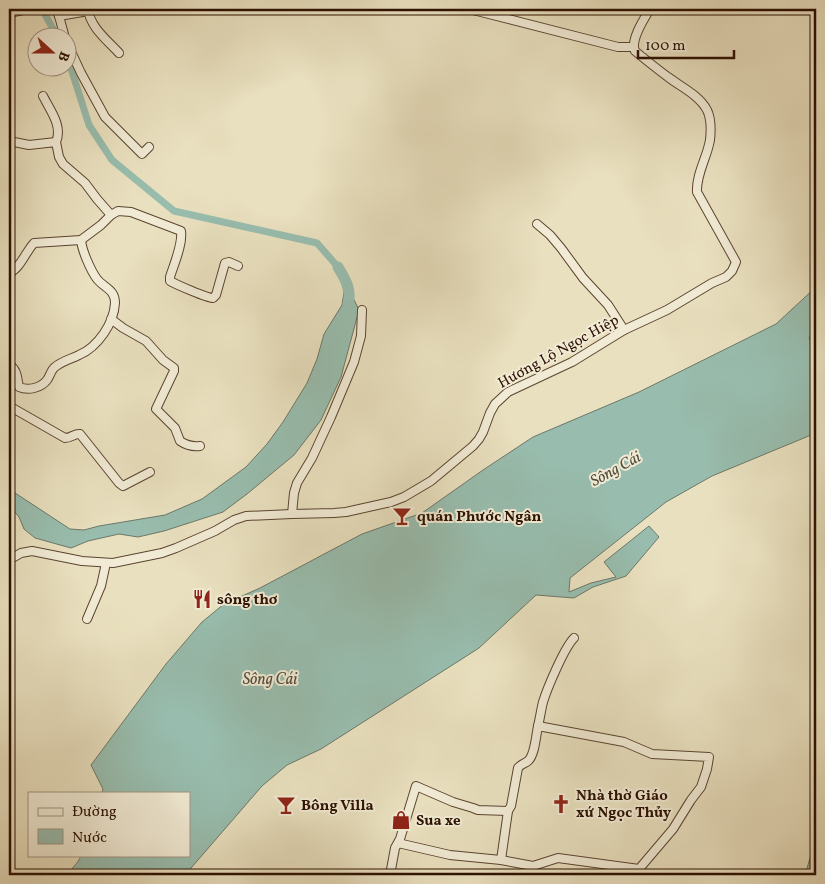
<svg xmlns="http://www.w3.org/2000/svg" width="825" height="884" viewBox="0 0 825 884" font-family="Vollkorn,serif">
  <rect width="100%" height="100%" fill="#e9e0bf"/>
  <filter id="stains"><feTurbulence type="fractalNoise" baseFrequency=".004" numOctaves="4"/><feColorMatrix values="0 0 0 0 .2 0 0 0 0 .09 0 0 0 0 .02 0 0 0 .5 -.17"/></filter>
  <radialGradient id="worn" r=".72"><stop offset=".6" stop-color="#630" stop-opacity="0"/><stop offset="1" stop-color="#630" stop-opacity=".3"/></radialGradient>
  <!-- water -->
  <g fill="#98bdae" stroke="#6d7868">
    <polygon points="338,267 359,310 341,377 321,420 294,455 247,494 223,512 164,531 138,537 119,534 88,541 71,548 35,538 24,529 19,517 9,505 9,489 70,529 84,530 99,526 165,515 202,499 246,467 267,444 283,422 307,383 317,359 324,334 342,305 344,292"/>
    <path d="M816,287V327L813,330L809,338L813,345L816,346V433L712,476L666,502L570,578L569,592L591,583L616,577L604,562L649,526L659,537L626,576L593,587L574,598L536,595L479,648L321,749L287,765L262,786L185,875H69C73,864 78,865 81,855H189V793H102L103,789L91,765L166,664L202,622L224,604L260,588L362,534L422,513L483,470L533,437L639,392L776,324Z"/>
    <polygon points="816,838 816,875 805,875"/>
  </g>
  <g fill="none" stroke-linecap="round" stroke-linejoin="round">
    <!-- canal -->
    <g stroke="#98bdae" stroke-width="7">
      <polyline points="42,9 58,38"/>
      <polyline points="68,59 89,125 112,160 174,211 317,243 338,267"/>
    </g>
    <!-- river -->
    <path stroke="#98bdae" stroke-width="11" d="M338,267C345,279 352,289 348,304"/>
    <!-- minor casing -->
    <g stroke="#5b4430" stroke-width="10">
      <g id="minor">
        <polyline points="56,9 59,16 65,38"/>
        <path d="M88,9C90,27 107,40 119,53"/>
        <polyline points="469,9 618,47 634,47"/>
        <polyline points="9,13 23,10"/>
        <polyline points="59,16 88,11"/>
        <polyline points="68,45 81,73 105,117 142,154 149,147"/>
        <path d="M43,96C50,110 63,126 56,142"/>
        <polyline points="9,141 29,145 56,142 59,157 63,164 85,183 97,199 111,215"/>
        <polyline points="537,224 550,235 561,248 583,278 608,305 624,330"/>
        <path d="M9,270L11,272C20,268 27,250 34,243L81,240L101,225L111,215L118,211L131,212L181,231C183,244 174,264 170,277V281C175,284 207,298 213,298L216,295L225,263L229,262L238,266"/>
        <path d="M111,319L123,328L146,341L163,360L174,368V371L156,409L175,428L180,441C186,445 192,447 200,446"/>
        <path d="M9,365H10C18,371 17,379 19,387C28,391 41,388 47,380C50,376 51,370 55,367C62,361 71,359 79,355C98,347 114,323 115,303C115,289 104,288 97,279C91,271 82,251 81,240"/>
        <path d="M9,406L65,438C71,438 75,433 80,434L119,483L123,486L150,472"/>
        <polyline points="292,514 294,493 297,483 312,458 331,417 354,362 361,336 362,310"/>
        <path d="M9,560L21,553L32,551L82,561L113,563L162,553L176,548L215,531L234,520L246,516L292,514L334,513L346,512L391,502L404,497L431,481L473,446L479,439L483,432L490,413L495,404L508,392L572,362L624,330L667,310L712,283L726,277L732,271L736,262L697,192C696,174 707,158 710,140C711,131 711,118 707,110C699,95 681,87 668,77C657,69 646,60 635,51C630,40 644,19 650,9"/>
        <polyline points="87,619 101,586 106,563"/>
        <path d="M538,726C540,718 541,710 543,702C547,689 564,648 574,638"/>
        <polyline points="501,860 508,811"/>
        <path d="M390,875L395,848L400,839L416,786L453,802L473,808L478,810L508,811L511,806L518,768C521,764 524,764 528,761C535,755 536,735 538,726L624,742L652,754L709,757L707,769L701,787L691,800L673,829L639,869L558,858L533,866L501,860L450,855L398,843"/>
      </g>
    </g>
    <!-- minor -->
    <use href="#minor" stroke="#f1ebd5" stroke-width="8"/>
  </g>
  <!-- icons -->
  <defs>
    <g id="bar-bare" transform="scale(1.5)"><path d="M-6-5H6L.8 .8V4.5H3.5V6h-7V4.5H-.8V.8Z" fill="#8f2418" stroke="#f1ebd5" stroke-width="2.5" paint-order="stroke"/></g>
    <g id="restaurant-bare" transform="scale(1.5)"><path d="M-5-6h1v4h1v-4h1v4h1v-4h1v5L-1.5 .5V6h-2V.5L-5-1ZM5-6V6H3V1.5H1.5Q1.5-4 5-6Z" fill="#8f2418" stroke="#f1ebd5" stroke-width="2.5" paint-order="stroke"/></g>
    <g id="church-bare" transform="scale(1.5)"><path d="M-1.2-6h2.4v3.5h3.3v2.4h-3.3V6h-2.4V-.1h-3.3v-2.4h3.3Z" fill="#8f2418" stroke="#f1ebd5" stroke-width="2.5" paint-order="stroke"/></g>
    <g id="shop-bare" transform="scale(1.5)"><path d="M-5-2.5h2.3a2.7 3.5 0 0 1 5.4 0H5L5.5 6h-11ZM-1.5-2.5h3a1.5 2.3 0 0 0-3 0Z" fill="#8f2418" stroke="#f1ebd5" stroke-width="2.5" paint-order="stroke"/></g>
  </defs>
  <g fill-rule="evenodd">
    <use href="#bar-bare" x="402" y="516"/>
    <use href="#restaurant-bare" x="202" y="599"/>
    <use href="#church-bare" x="561" y="804"/>
    <use href="#bar-bare" x="286" y="805"/>
    <use href="#shop-bare" x="401" y="820"/>
  </g>
  <g text-anchor="middle" stroke-width="4" stroke-linejoin="round" paint-order="stroke">
    <!-- street labels -->
    <g font-size="15" fill="#2c1000" stroke="#f1ebd5">
      <text transform="translate(558 351) rotate(-29)" y="5">Hương Lộ Ngọc Hiệp</text>
    </g>
    <!-- poi labels -->
    <g font-size="15" font-weight="bold" fill="#2c1000" stroke="#f1ebd5" text-anchor="start">
      <text x="417" y="521">quán Phước Ngân</text>
      <text x="217" y="604">sông thơ</text>
      <text x="576" y="800">Nhà thờ Giáo<tspan x="576" dy="17">xứ Ngọc Thủy</tspan></text>
      <text x="301" y="810">Bông Villa</text>
      <text x="416" y="825">Sua xe</text>
    </g>
    <!-- water labels -->
    <g font-size="16" font-style="italic" fill="#524d3d" stroke="#f1ebd5">
      <text transform="translate(615 468) rotate(-29)" y="6">Sông Cái</text>
      <text x="270" y="684">Sông Cái</text>
    </g>
  </g>
  <!-- margin -->
  <rect width="825" height="884" fill="none" stroke="#e9e0bf" stroke-width="30"/>
  <rect x="10" y="10" width="805" height="864" fill="none" stroke="#2c1000" stroke-width="2.5"/>
  <rect x="15" y="15" width="795" height="854" fill="none" stroke="#2c1000"/>
  <!-- legend -->
  <rect x="28" y="792" width="162" height="65" fill="#f1ebd5" stroke="#a29380"/>
  <rect x="38" y="808" width="25" height="8" fill="#f1ebd5" stroke="#a29380"/>
  <text x="72" y="816" font-size="15" fill="#2c1000">Đường</text>
  <rect x="38" y="829" width="25" height="15" fill="#98bdae" stroke="#a29380"/>
  <text x="72" y="842" font-size="15" fill="#2c1000">Nước</text>
  <!-- north arrow -->
  <g transform="translate(52 52) rotate(111)"><circle r="24" fill="#f1ebd5" stroke="#a29380"/>
  <path d="M0-4L9 19L0 12L-9 19Z" fill="#8f2418"/>
  <text y="-8" font-size="14" font-weight="bold" text-anchor="middle" fill="#2c1000">B</text>
  </g>
  <!-- scale -->
  <path d="M638 50v8h96v-8" fill="none" stroke="#2c1000" stroke-width="2.5"/>
  <text x="645" y="50" font-size="15" fill="#2c1000" stroke="#f1ebd5" stroke-width="4" paint-order="stroke">100 m</text>
  <rect width="100%" height="100%" filter="url(#stains)"/>
  <rect width="100%" height="100%" fill="url(#worn)"/>
</svg>
